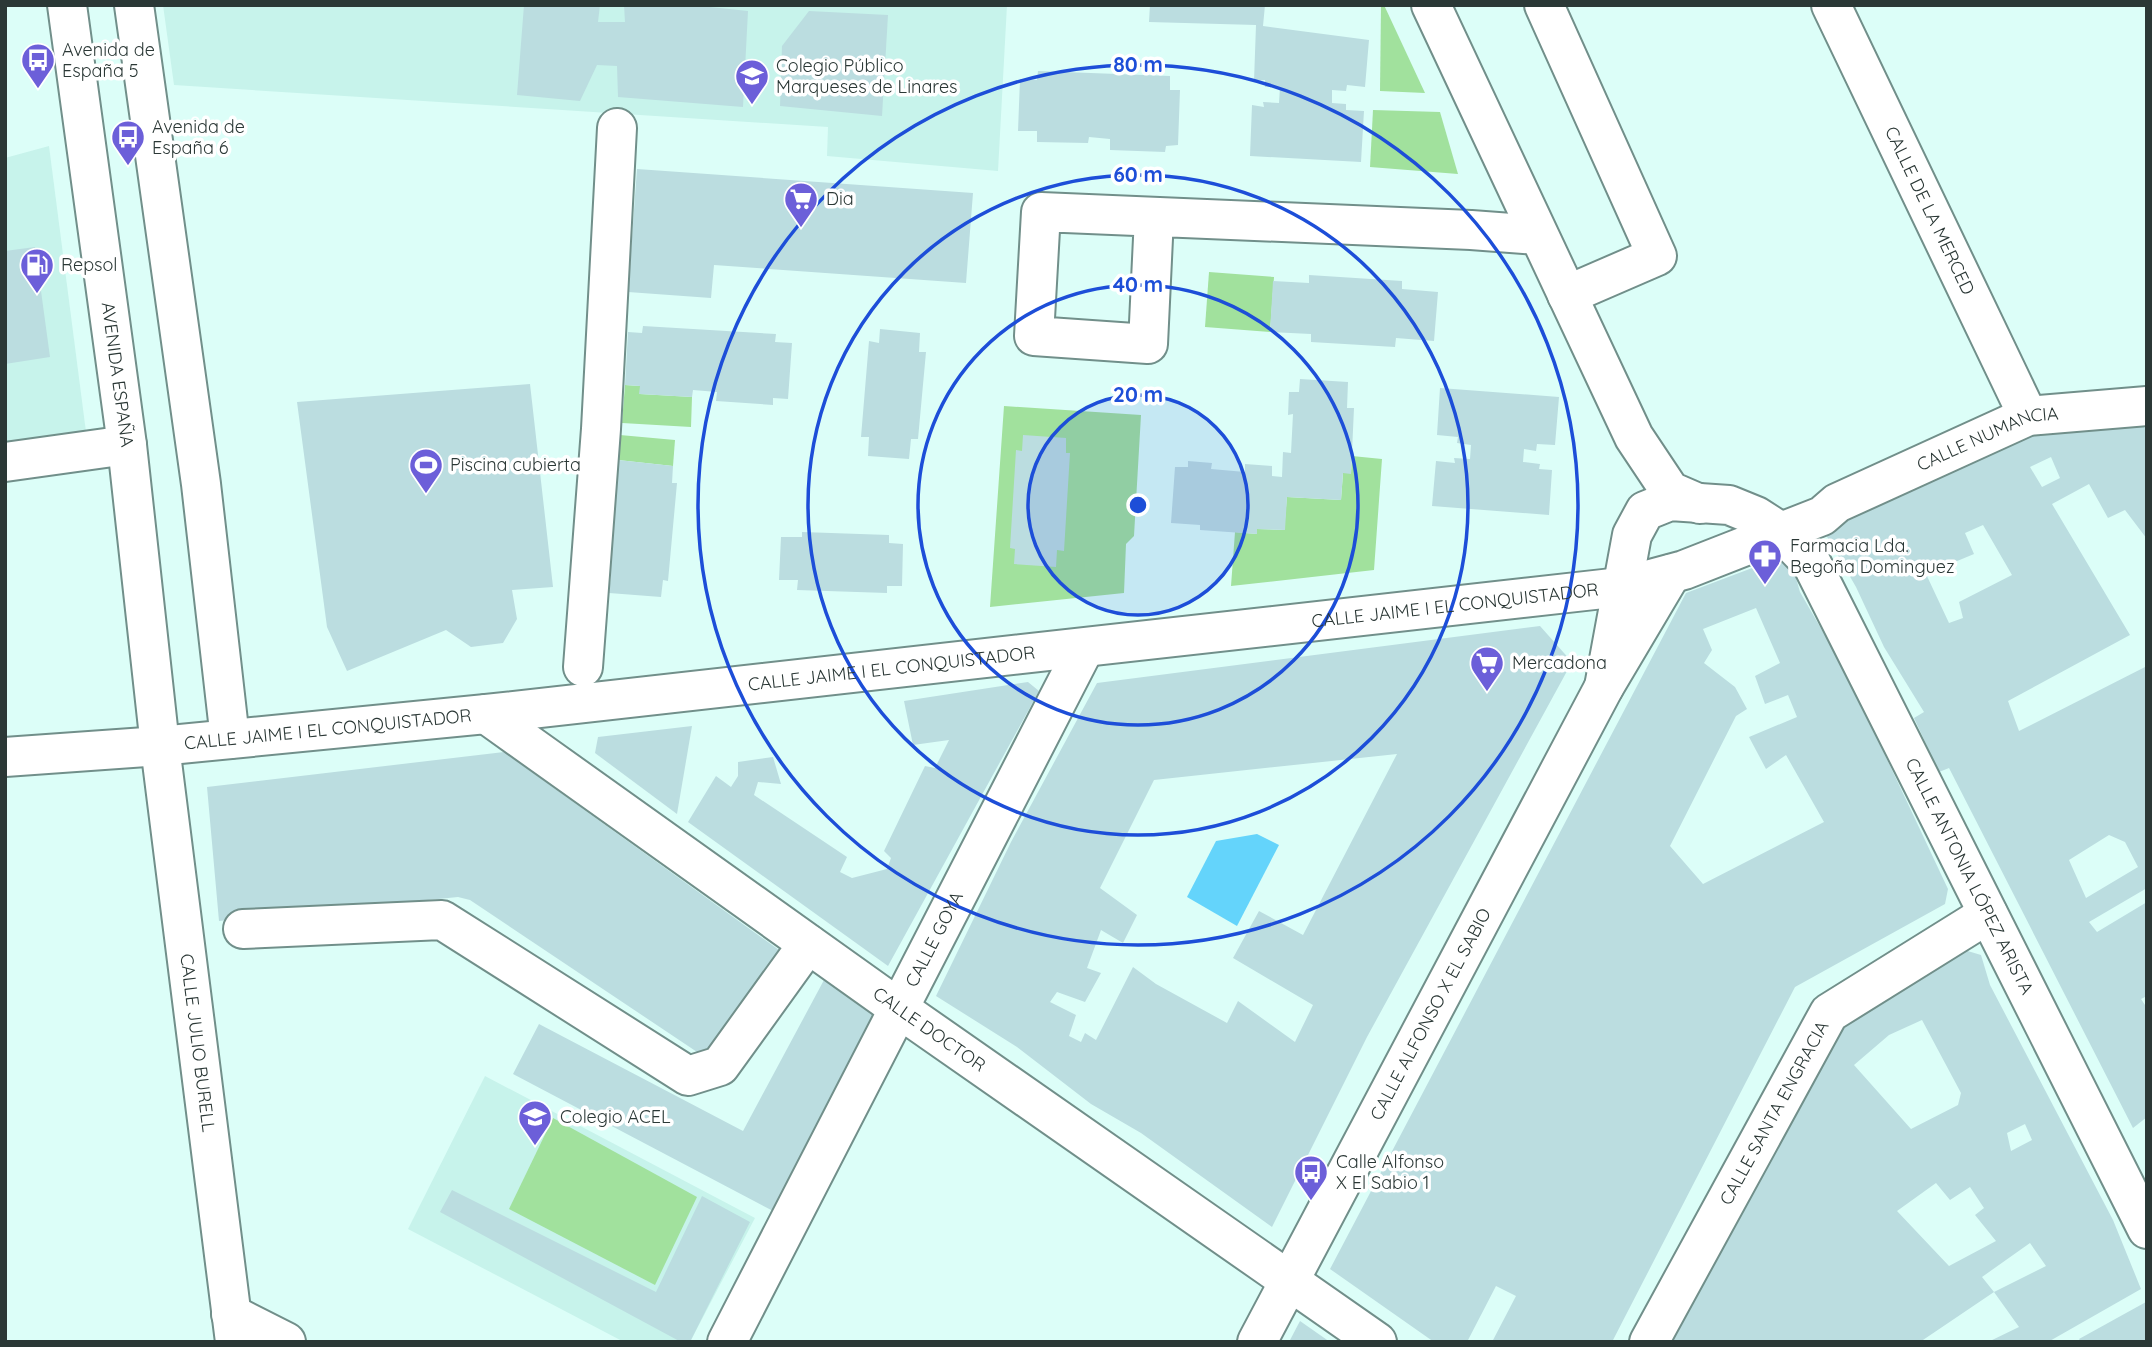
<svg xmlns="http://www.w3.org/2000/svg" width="2152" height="1347" viewBox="0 0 2152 1347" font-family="Quicksand,sans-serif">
  <rect width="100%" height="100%" fill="#dcfef8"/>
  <!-- built -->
  <g fill="#c7f3eb">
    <polygon points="163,5 1007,5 998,171 827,156 828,127 174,85"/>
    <polygon points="49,146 86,432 5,444 5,158"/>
    <polygon points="485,1076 755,1218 690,1342 624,1342 408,1229"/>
  </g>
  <!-- green -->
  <g fill="#a1e19d">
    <polygon points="1381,5 1384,5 1425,93 1380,91"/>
    <polygon points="1373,110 1440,112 1458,174 1370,167"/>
    <polygon points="1209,272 1274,277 1270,332 1205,327"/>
    <polygon points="625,385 640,386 640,394 692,397 691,427 622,423"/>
    <polygon points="1004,406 1141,415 1134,536 1126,544 1124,593 990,607"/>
    <polygon points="620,435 675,440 673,466 618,460"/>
    <polygon points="1352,456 1382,459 1374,570 1231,586 1235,532 1257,534 1257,529 1284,530 1287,497 1341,500 1343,473 1351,473"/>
    <polygon points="553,1118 697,1197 655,1285 509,1209"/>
  </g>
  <!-- water -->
  <polygon fill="#64d4fb" points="1257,834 1279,845 1237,926 1187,897 1216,841"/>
  <!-- building -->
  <g fill="#bbdde0" fill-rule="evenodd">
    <polygon points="524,5 600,5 598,22 625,22 624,5 691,5 748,11 743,107 618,97 617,66 597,65 580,101 517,95"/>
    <polygon points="1150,5 1265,5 1263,26 1369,40 1365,87 1347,85 1346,91 1332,90 1332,103 1346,104 1346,110 1364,111 1361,162 1250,156 1252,105 1264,107 1263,102 1279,103 1280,87 1265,87 1265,80 1254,81 1256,25 1149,22"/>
    <polygon points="809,11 888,15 882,116 780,106 782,46"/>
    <polygon points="1038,71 1170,76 1170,90 1180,90 1178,145 1166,146 1165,152 1110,150 1110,139 1089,137 1088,143 1037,142 1037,131 1018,131 1020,79 1037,80"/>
    <polygon points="637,169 973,193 966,283 714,265 711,298 628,292"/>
    <polygon points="35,247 50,357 5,364 5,251"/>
    <polygon points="1309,275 1402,281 1402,289 1438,292 1434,341 1396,338 1395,347 1311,342 1311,334 1270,332 1273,281 1309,283"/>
    <polygon points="643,326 776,334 775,342 792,343 788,399 773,398 773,405 716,401 717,392 693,390 692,397 639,394 640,386 625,385 628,332 642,333"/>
    <polygon points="880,329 920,333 919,352 926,352 918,439 911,439 909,459 868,456 869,437 861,437 869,341 879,343"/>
    <polygon points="1300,379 1348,382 1347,408 1354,408 1351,474 1343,473 1341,500 1287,497 1285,530 1257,529 1257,534 1200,530 1200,525 1171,523 1175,467 1188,467 1188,461 1212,463 1211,469 1245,472 1245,464 1272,466 1272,476 1282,477 1283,452 1291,453 1293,414 1288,415 1289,392 1299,392"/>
    <polygon points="530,384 553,587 512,590 517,619 503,643 471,647 446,630 347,671 327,627 297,402"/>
    <polygon points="1440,388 1559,397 1555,445 1537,444 1536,451 1524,449 1523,462 1540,464 1539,469 1552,470 1549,515 1432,506 1436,461 1455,463 1454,458 1470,459 1471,445 1457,443 1458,437 1437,435"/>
    <path d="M2143,425L2147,432V539L2125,510L2108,518L2089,484L2052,504L2130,635L2008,701L2019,731L2147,666V888L2089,922L2097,932L2147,902V996L2141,999L2147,1008V1117L2133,1128L1949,768L1939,772L1914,718L1924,712L1884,647L1856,587L1826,535L1830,522L2012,435ZM2051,457L2060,478L2042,487L2030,467ZM1983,525L2012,575L1959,602L1963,618L1949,623L1926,574L1974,554L1965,533ZM2109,835L2125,842L2138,867L2086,898L2069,860Z"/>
    <polygon points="1023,435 1066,438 1066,453 1070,453 1064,551 1057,550 1056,567 1014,564 1015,549 1010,548 1016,450 1022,451"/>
    <polygon points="618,460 673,466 672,483 677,483 668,581 663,580 661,597 609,593 611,575 604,575"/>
    <polygon points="802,532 889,535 889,543 903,544 902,586 887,586 887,593 797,590 798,580 779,580 781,537 802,537"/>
    <path d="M1789,554L1800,592L1846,672L1948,889L1945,904L1795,987L1612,1342H1492L1516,1296L1496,1286L1467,1342H1434L1330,1269L1686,593ZM1756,608L1780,663L1755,676L1765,704L1788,695L1797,717L1749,737L1766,769L1786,755L1824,822L1703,884L1670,846L1736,716L1747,709L1735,687L1704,663L1712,650L1703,629Z"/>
    <path d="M1540,626L1572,662L1367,1037L1272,1227L1141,1133L1091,1104L1017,1047L936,996L1011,842L1097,683ZM1397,754L1303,935L1259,911L1233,958L1313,1005L1295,1042L1238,1001L1227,1023L1156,984L1133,967L1096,1040L1085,1033L1081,1042L1069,1036L1076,1015L1050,1002L1057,992L1085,1002L1101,973L1087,968L1101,930L1123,943L1137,915L1100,888L1154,780Z"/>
    <polygon points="1028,682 1039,691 888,966 688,822 716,776 731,787 738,776 738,762 773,757 781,784 758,782 754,795 847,857 840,872 852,878 887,869 891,858 884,851 925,766 935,768 949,740 913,745 904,701"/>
    <polygon points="692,726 677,814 595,753 598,737"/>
    <polygon points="504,752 786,955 709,1060 470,900 458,897 219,921 207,787"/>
    <path d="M1961,949L1981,955L1990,985L2113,1220L2141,1289L2048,1342H1988L2019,1327L1994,1292L2046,1266L2030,1243L1982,1277L1994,1292L1920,1342H1672L1848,1017ZM1922,1020L1961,1093L1958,1105L1911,1129L1854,1065L1889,1035ZM2025,1124L2032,1140L2011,1151L2007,1133ZM1936,1183L1950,1200L1970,1187L1984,1208L1975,1215L1996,1241L1949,1266L1897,1211Z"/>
    <polygon points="824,980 881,1011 775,1212 513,1074 539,1024 743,1131"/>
    <polygon points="452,1190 656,1292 702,1196 750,1222 690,1342 681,1342 440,1212"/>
    <polygon points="2146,1302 2147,1342 2081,1342 2079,1339"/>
    <polygon points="1300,1321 1330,1342 1289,1342"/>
  </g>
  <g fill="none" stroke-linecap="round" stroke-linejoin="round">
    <!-- minor casing -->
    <g stroke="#718f8a" stroke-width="42">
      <g id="minor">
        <polyline points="134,5 201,484 230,739"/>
        <polyline points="1431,5 1634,437 1670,491 1700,504"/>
        <polyline points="1544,5 1657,256 1567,295"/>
        <path id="s1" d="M1831,5L2028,416"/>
        <polyline points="1154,217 1148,344 1034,336 1041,212 1471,230 1538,235"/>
        <polyline points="5,462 127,445"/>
        <polyline points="583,667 601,429 617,128"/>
        <path id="s2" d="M1604,687L1632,535L1645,511L1670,501L1729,505L1756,516L1781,532L1812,564L2147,1229"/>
        <path id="s3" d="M486,714L901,1010L1377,1342"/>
        <path id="s4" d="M5,757L160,746L486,714L1621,587L1684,570L1822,516L1837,503L2028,416L2147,406"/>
        <polyline points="243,929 442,920 688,1076 720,1066 808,944"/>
        <polyline points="231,1314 286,1342"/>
        <path id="s5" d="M727,1342L1084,649"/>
        <path id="s6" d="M1257,1342L1604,687L1671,574"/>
        <path id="s7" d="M1649,1342L1829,1013L1988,914"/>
      </g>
    </g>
    <!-- major casing -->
    <g stroke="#718f8a" stroke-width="42">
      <g id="major">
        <path id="s8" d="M67,5L127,445L160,746L235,1342"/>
      </g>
    </g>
    <!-- minor -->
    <use href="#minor" stroke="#fff" stroke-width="38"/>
    <!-- major -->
    <use href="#major" stroke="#fff" stroke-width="38"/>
  </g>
  <!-- distance rings -->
  <circle cx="1138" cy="505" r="110" fill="#1d4ed8" fill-opacity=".12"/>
  <g fill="none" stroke="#1d4ed8" stroke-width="3.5">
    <circle cx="1138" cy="505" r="110"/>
    <circle cx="1138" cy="505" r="220"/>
    <circle cx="1138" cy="505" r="330"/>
    <circle cx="1138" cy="505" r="440"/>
  </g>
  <!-- icons -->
  <defs>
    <g id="bus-pin" transform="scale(1.75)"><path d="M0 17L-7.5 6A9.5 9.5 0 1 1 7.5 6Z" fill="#6c5fd9" stroke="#fff"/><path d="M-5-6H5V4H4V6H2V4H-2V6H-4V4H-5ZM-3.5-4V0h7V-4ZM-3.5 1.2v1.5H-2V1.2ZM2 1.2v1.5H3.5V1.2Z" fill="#fff"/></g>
    <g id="school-pin" transform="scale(1.75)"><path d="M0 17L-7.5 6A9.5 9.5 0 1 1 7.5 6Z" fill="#6c5fd9" stroke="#fff"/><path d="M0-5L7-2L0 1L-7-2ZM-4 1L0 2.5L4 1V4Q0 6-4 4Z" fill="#fff"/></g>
    <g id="supermarket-pin" transform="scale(1.75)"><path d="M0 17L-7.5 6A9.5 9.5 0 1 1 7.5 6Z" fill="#6c5fd9" stroke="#fff"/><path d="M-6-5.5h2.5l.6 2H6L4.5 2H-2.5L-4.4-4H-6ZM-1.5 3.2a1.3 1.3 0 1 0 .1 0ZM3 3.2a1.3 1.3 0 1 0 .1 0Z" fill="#fff"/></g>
    <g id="fuel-pin" transform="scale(1.75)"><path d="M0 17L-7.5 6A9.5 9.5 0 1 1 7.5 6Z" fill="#6c5fd9" stroke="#fff"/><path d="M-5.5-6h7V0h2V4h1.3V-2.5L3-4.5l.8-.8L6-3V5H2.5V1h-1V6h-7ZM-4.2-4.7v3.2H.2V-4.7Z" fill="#fff"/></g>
    <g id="stadium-pin" transform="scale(1.75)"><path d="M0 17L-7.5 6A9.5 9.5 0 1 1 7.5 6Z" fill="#6c5fd9" stroke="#fff"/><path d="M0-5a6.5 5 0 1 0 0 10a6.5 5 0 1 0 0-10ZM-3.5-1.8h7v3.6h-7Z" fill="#fff"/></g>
    <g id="pharmacy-pin" transform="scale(1.75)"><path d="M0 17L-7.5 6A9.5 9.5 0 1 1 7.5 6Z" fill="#6c5fd9" stroke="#fff"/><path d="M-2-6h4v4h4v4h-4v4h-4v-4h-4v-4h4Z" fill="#fff"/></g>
  </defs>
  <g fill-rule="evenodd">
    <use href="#bus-pin" x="38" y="60"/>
    <use href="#school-pin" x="752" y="76"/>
    <use href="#bus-pin" x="128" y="137"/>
    <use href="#supermarket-pin" x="801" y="199"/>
    <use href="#fuel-pin" x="37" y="265"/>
    <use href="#stadium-pin" x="426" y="465"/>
    <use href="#pharmacy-pin" x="1765" y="556"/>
    <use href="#supermarket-pin" x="1487" y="663"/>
    <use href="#school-pin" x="535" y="1117"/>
    <use href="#bus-pin" x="1311" y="1172"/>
  </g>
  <g text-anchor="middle" stroke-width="7" stroke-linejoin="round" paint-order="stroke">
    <!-- poi labels -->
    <g font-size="18" fill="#2b3836" stroke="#fff" text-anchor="start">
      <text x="62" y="56">Avenida de<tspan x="62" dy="21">España 5</tspan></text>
      <text x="776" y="72">Colegio Público<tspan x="776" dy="21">Marqueses de Linares</tspan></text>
      <text x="152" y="133">Avenida de<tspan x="152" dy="21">España 6</tspan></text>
      <text x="826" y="205">Dia</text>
      <text x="61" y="271">Repsol</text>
      <text x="450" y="471">Piscina cubierta</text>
      <text x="1790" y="552">Farmacia Lda.<tspan x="1790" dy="21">Begoña Dominguez</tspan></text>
      <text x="1512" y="669">Mercadona</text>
      <text x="560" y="1123">Colegio ACEL</text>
      <text x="1336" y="1168">Calle Alfonso<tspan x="1336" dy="21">X El Sabio 1</tspan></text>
    </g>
    <!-- street labels -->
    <g font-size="18" fill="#2b3836" stroke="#fff">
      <text dy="6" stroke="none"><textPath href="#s1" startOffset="228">CALLE DE LA MERCED</textPath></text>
      <text dy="6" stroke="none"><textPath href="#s8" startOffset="373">AVENIDA ESPAÑA</textPath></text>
      <text dy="6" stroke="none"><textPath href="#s4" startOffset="2023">CALLE NUMANCIA</textPath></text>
      <text dy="6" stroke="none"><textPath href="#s4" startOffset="1458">CALLE JAIME I EL CONQUISTADOR</textPath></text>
      <text dy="6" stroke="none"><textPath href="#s4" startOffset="891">CALLE JAIME I EL CONQUISTADOR</textPath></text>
      <text dy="6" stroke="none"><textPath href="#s4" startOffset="324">CALLE JAIME I EL CONQUISTADOR</textPath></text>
      <text dy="6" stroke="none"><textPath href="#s2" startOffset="721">CALLE ANTONIA LÓPEZ ARISTA</textPath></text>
      <text dy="6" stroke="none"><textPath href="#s5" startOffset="453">CALLE GOYA</textPath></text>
      <text dy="6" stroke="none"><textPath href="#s6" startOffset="371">CALLE ALFONSO X EL SABIO</textPath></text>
      <text dy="6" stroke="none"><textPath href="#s3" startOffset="544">CALLE DOCTOR</textPath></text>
      <text dy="6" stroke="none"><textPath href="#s8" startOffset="1046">CALLE JULIO BURELL</textPath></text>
      <text dy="6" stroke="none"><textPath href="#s7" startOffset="261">CALLE SANTA ENGRACIA</textPath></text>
    </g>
  </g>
  <circle cx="1138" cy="505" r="10" fill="#1d4ed8" stroke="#fff" stroke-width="3.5"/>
  <g font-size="21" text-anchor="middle" font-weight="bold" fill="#1d4ed8" stroke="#fff" stroke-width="7" stroke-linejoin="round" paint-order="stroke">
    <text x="1138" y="72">80 m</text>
    <text x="1138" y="182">60 m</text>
    <text x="1138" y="292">40 m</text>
    <text x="1138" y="402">20 m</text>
  </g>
  <!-- border -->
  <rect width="2152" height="1347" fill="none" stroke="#2b3836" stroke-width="14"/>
</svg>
